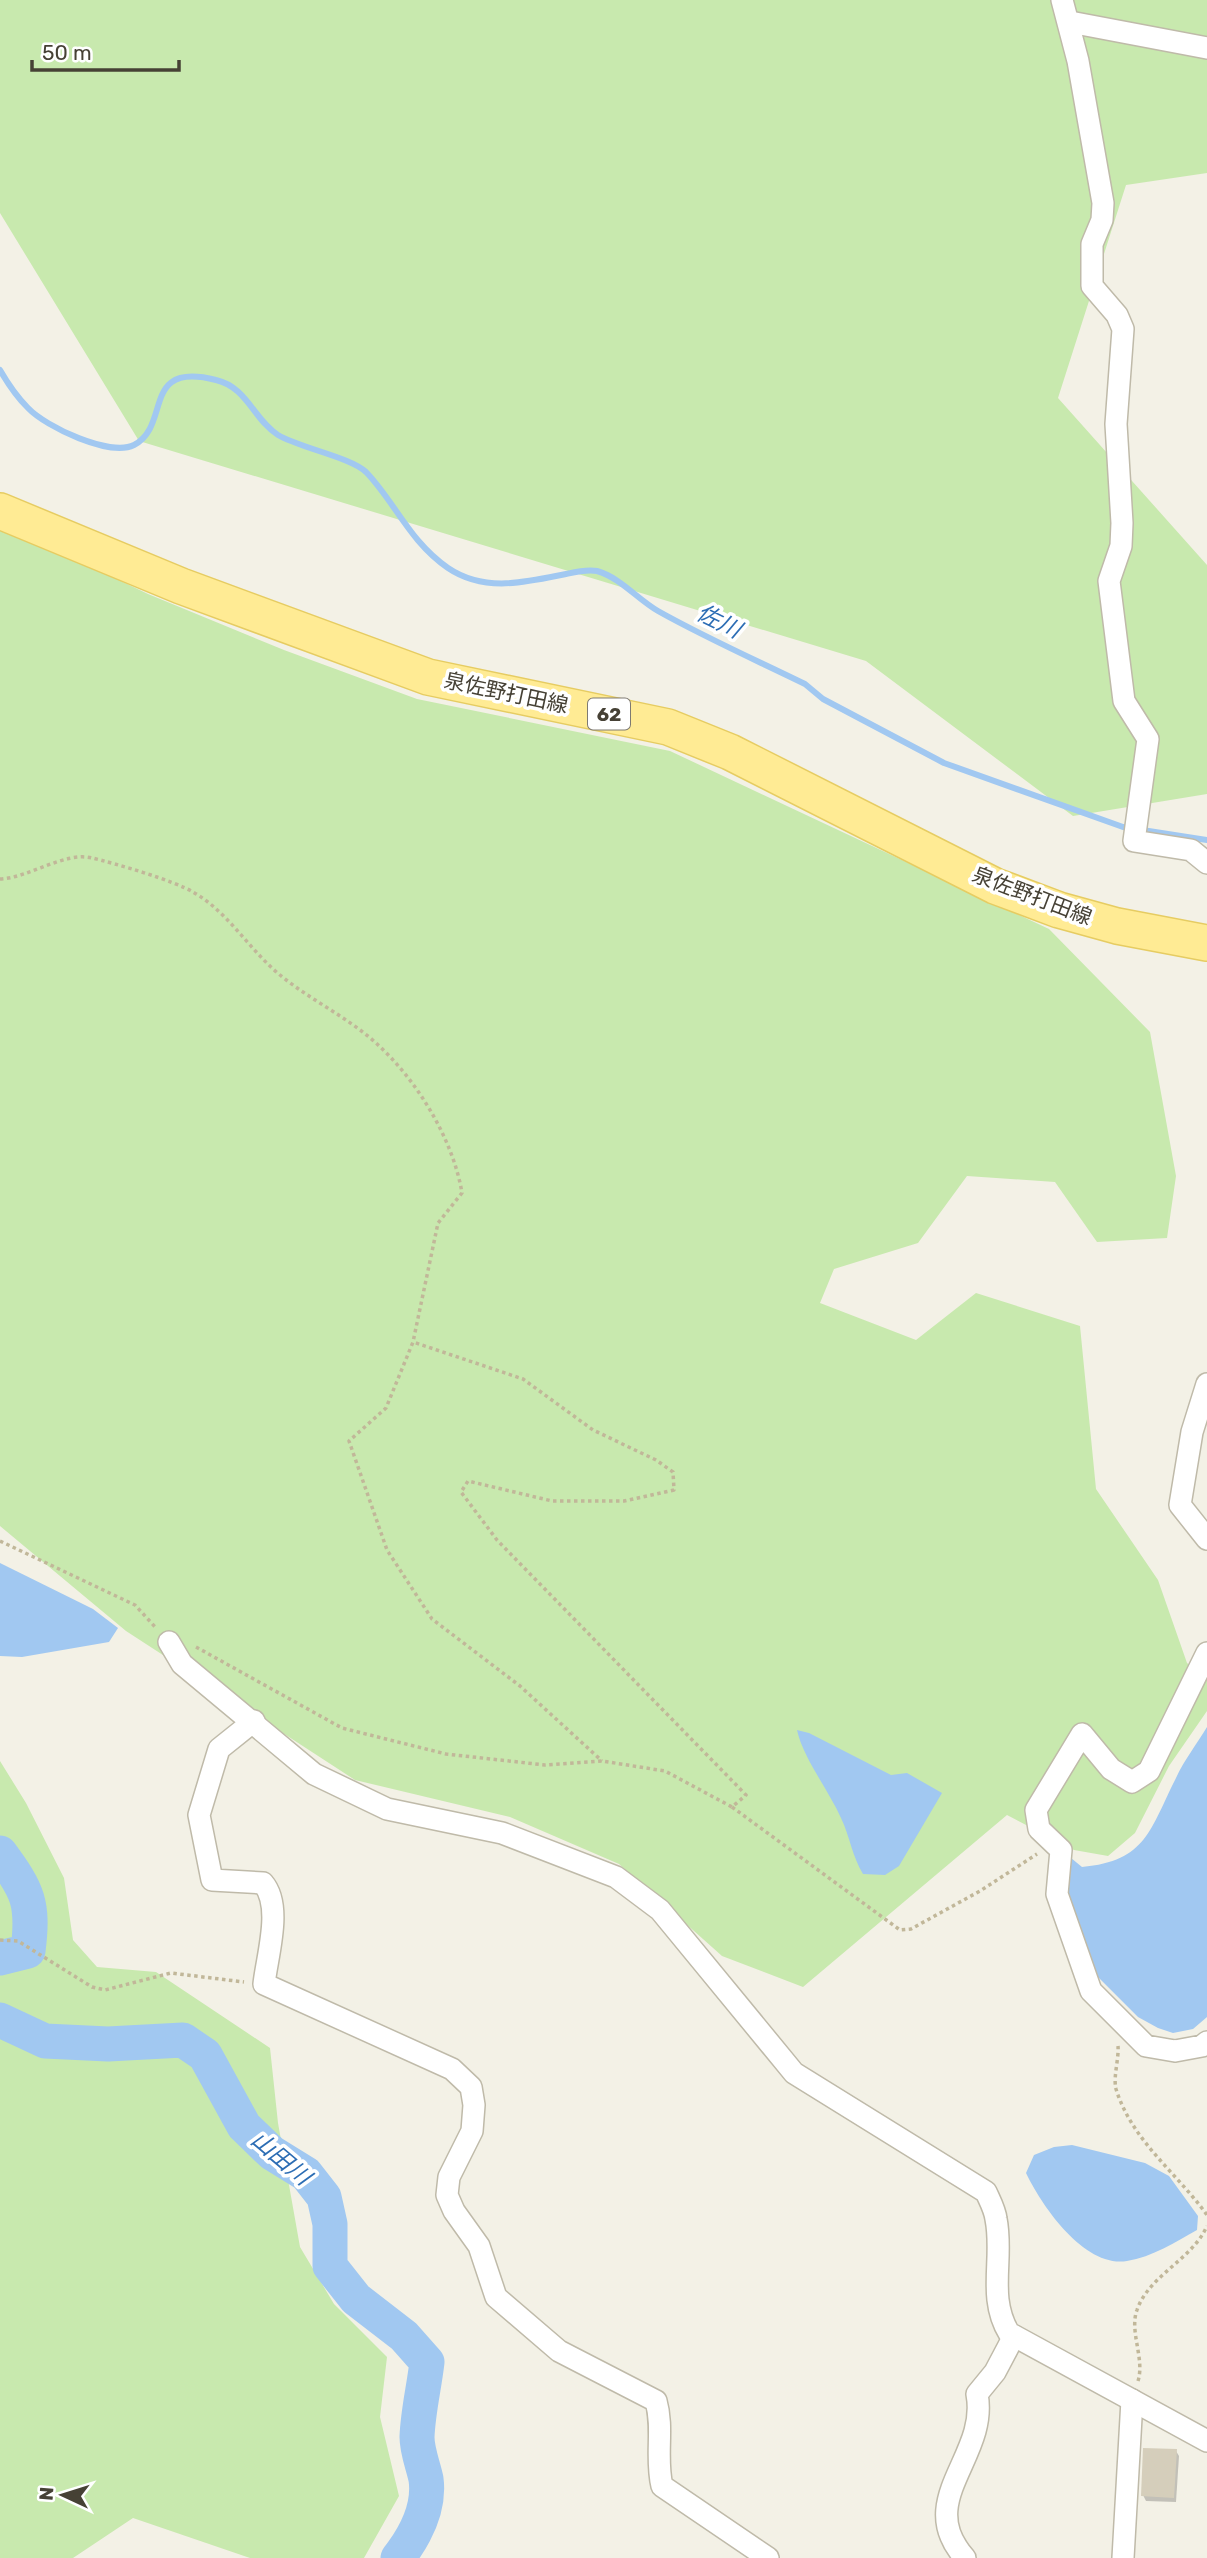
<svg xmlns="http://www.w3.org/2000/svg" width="1207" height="2558" viewBox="0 0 1207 2558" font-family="Rubik,'Noto Sans JP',sans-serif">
  <rect width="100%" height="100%" fill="#f3f1e6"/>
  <!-- green -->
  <g fill="#c8e9ae">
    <polygon points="0,0 1207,0 1207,173 1126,185 1058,398 1207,565 1207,794 1073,816 866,661 139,441 0,213"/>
    <polygon points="0,523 148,594 284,650 417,699 670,751 1049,929 1150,1032 1176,1176 1167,1238 1097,1242 1055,1182 967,1176 918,1243 834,1269 820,1303 916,1340 976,1293 1080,1326 1096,1489 1158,1580 1187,1663 1207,1680 1207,1711 1169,1766 1135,1833 1108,1856 1074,1850 1007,1815 803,1987 722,1956 619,1864 510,1817 355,1780 126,1631 0,1526"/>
    <polygon points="0,1761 26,1803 64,1878 73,1940 97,1967 156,1972 270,2048 278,2123 300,2247 334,2304 387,2357 380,2417 399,2496 364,2558 250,2558 133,2518 73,2558 0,2558"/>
  </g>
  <!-- water -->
  <g fill="#a1c8f1">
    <polygon points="0,1563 93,1609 118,1628 109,1642 22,1657 0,1656"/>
    <path d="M1207,1727V2017L1193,2029L1173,2033L1158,2028L1138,2017L1095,1974L1068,1891L1071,1858L1082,1867C1147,1861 1150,1829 1176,1778C1184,1760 1197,1744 1207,1727Z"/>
    <path d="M797,1730L809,1733L891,1775L907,1773L942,1793L899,1866L885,1875L863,1874C852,1856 850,1837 841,1818C828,1789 803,1758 797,1730Z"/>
    <path d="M1072,2145L1145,2163L1169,2176L1198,2216L1197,2230C1176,2242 1152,2257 1127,2261C1084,2268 1042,2206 1026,2173L1034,2155L1054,2147Z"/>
  </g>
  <!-- shadow -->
  <polygon fill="#0003" points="1176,2451 1179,2456 1176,2502 1146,2501 1143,2495"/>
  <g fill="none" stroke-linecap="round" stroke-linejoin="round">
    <!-- stream -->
    <path stroke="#a1c8f1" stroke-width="6" d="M0,370C8,384 17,397 28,408C46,427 110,457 134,445C172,425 140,361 216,380C247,387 254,420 278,435C300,448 350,457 366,472C395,502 409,541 448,568C485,593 526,582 566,574C575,572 587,569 597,571C621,578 637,599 658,611C706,638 756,660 805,684L823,699L944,763L1123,827L1207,840"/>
    <!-- river -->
    <g stroke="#a1c8f1" stroke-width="35">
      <path d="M0,1853C28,1891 34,1903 28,1951L0,1958"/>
      <path d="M0,2020L45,2041L108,2044L183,2040L205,2055L244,2126L272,2153L306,2174L324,2197L330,2224V2266L356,2299L404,2336L427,2362C424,2388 418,2411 417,2437C417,2451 423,2465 426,2479C430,2508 415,2536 398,2558"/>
    </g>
  </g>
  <!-- building -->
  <polygon fill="#d5cebb" points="1143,2448 1177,2449 1174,2498 1141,2496"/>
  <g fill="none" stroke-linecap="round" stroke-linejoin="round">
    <!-- street casing -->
    <g stroke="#bfbaa9" stroke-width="24">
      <g id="street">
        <polyline points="1062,0 1078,61 1103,203 1102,220 1092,244 1092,286 1117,315 1123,329 1116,424 1122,523 1121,546 1109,581 1124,701 1148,739 1134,841 1191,850 1207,863"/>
        <polyline points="1070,22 1207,48"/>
        <polyline points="1207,1384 1192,1432 1180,1505 1207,1539"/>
        <path d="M169,1642L182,1664L314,1774L387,1809L502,1833L616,1877L660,1910L794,2073L986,2192C990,2201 995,2210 996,2219C1004,2258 987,2297 1009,2333L1207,2441"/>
        <polyline points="1207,1653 1149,1771 1132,1782 1111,1769 1082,1734 1036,1810 1039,1829 1061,1850 1057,1894 1091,1991 1146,2046 1175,2051 1202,2046 1207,2042"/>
        <path d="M254,1721L219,1749L199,1815L212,1880L263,1883C283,1906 267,1956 264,1984L452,2069L471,2087L474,2105L472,2131L449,2177L447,2195L454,2211L479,2246L496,2297L559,2351L656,2401C664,2429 655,2457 662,2486L768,2558"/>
        <path d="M965,2558C913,2500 989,2457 977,2394L995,2372L1014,2336"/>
        <polyline points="1123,2558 1132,2400"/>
      </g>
    </g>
    <!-- primary casing -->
    <g stroke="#e6cc62" stroke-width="38">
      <polyline id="primary" points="0,511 181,586 428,677 668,727 730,752 995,886 1059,910 1117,926 1207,943"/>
    </g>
    <!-- path -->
    <g stroke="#c1b799" stroke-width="3.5" stroke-dasharray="3.5 3.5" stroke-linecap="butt">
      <path d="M0,879C29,878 65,851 92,858C114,863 175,881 193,892C226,911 245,943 273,969C304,997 345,1015 376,1043C417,1080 453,1139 462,1193L438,1223L413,1342L386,1408L349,1441L387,1550L432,1619L520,1686L602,1761"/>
      <polyline points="0,1541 135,1605 157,1629"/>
      <polyline points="196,1647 342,1728 446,1754 545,1765 602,1761 665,1771 732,1807 746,1795 497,1540 461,1492 468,1481 552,1501 624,1501 674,1490 673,1472 656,1460 593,1430 523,1379 413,1342"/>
      <polyline points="732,1807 900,1930 911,1929 980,1891 1037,1854"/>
      <polyline points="0,1940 18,1941 92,1987 105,1990 171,1973 244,1982"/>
      <path d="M1118,2046C1119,2059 1113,2077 1116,2089C1132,2141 1177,2173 1207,2215"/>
      <path d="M1138,2381C1145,2359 1129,2331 1137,2310C1149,2275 1192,2260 1207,2226"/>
    </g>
    <!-- street -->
    <use href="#street" stroke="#fff" stroke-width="21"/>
    <!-- primary -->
    <use href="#primary" stroke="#ffeb94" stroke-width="35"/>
  </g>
  <g text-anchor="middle" stroke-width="7" stroke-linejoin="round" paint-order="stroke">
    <!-- shield labels -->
    <rect fill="#fff" stroke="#7e7a72" stroke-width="2" x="588" y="698.5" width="42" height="31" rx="5"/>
    <g font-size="19" font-weight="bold" fill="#464135">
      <text x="609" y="721">62</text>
    </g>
    <!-- street labels -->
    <g font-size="21" fill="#464135" stroke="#fff">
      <text transform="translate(506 693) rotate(12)" y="7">泉佐野打田線</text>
      <text transform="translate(1032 896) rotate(21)" y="7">泉佐野打田線</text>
    </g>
    <!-- water labels -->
    <g font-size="23" font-style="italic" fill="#2c6db4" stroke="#fff">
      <text transform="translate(719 621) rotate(26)" y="8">佐川</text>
      <text transform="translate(281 2158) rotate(40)" y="8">山田川</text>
    </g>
  </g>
  <!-- north arrow -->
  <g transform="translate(63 2495) rotate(274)" stroke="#ffffff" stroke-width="5" paint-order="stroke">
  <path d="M0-5L12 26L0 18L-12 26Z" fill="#464135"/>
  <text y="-10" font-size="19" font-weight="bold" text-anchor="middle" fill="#464135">N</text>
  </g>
  <!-- scale -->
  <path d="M32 60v10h147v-10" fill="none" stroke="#464135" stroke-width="3.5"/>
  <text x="42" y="60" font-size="21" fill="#464135" stroke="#ffffff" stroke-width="5" paint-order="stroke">50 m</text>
</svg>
